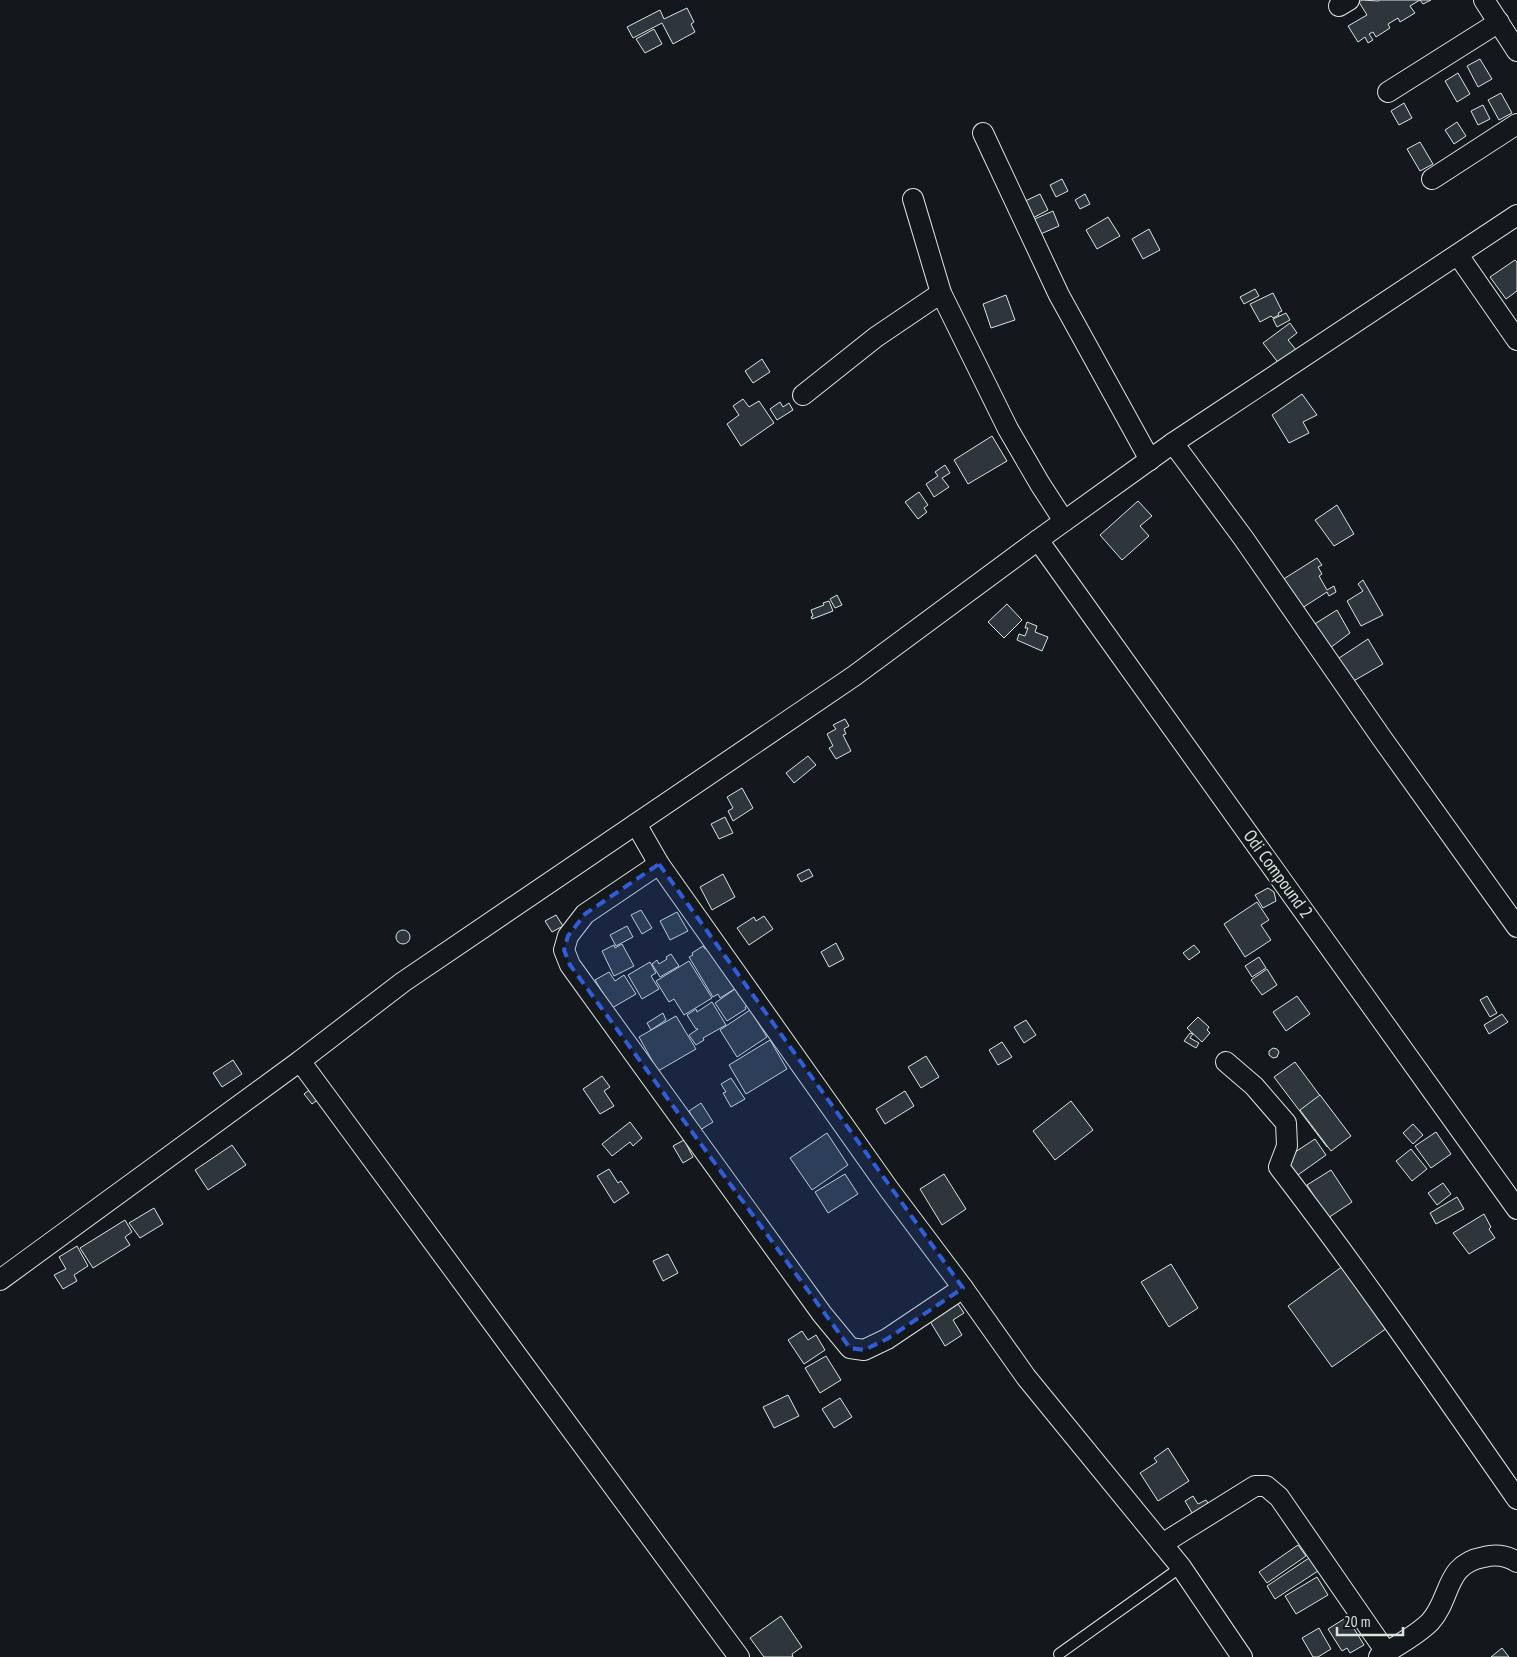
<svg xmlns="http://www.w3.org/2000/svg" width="1517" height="1657" viewBox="0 0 1517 1657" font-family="'PT Sans Narrow',sans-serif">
  <rect width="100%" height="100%" fill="#14181c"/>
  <!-- building -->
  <g fill="#2c363c" stroke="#d8e6dc">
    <polygon points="1362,0 1378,1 1380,0 1431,0 1423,4 1420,0 1410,6 1415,13 1400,22 1398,18 1388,24 1390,28 1376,37 1373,32 1369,34 1373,40 1368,43 1365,37 1358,42 1348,26 1367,15 1359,2"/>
    <polygon points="687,8 694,22 691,24 695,32 673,44 662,23 633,38 627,27 660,10 664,19"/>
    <polygon points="654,29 662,44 645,53 636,39"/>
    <polygon points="1480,59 1492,79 1478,87 1467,66"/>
    <polygon points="1458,73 1470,94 1457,102 1445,81"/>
    <polygon points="1501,93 1512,113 1499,120 1488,100"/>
    <polygon points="1404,103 1412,118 1399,125 1391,111"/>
    <polygon points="1483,105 1490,119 1478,125 1471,111"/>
    <polygon points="1457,122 1466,136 1454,144 1445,130"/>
    <polygon points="1420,142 1433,164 1420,171 1407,149"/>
    <polygon points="1062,179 1068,191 1056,197 1050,185"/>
    <polygon points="1040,194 1048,210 1029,220 1021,203"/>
    <polygon points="1085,194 1090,204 1080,209 1075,200"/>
    <polygon points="1053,211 1059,226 1036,236 1030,221"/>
    <polygon points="1108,217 1120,236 1097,249 1086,230"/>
    <polygon points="1149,229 1160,250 1143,259 1132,239"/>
    <polygon points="1515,260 1517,262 1517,291 1506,299 1490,277"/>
    <polygon points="1255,289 1259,296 1244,304 1240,297"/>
    <polygon points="1273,293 1282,311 1278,313 1279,315 1273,318 1271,316 1260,322 1250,304"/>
    <polygon points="1006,295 1015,320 991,328 983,304"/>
    <polygon points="1286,313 1290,320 1277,327 1273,319"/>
    <polygon points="1290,323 1297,333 1288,340 1297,351 1280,365 1263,343"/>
    <polygon points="762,359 770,372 753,383 745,371"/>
    <polygon points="1302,394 1317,415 1303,422 1309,433 1289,443 1272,415"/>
    <polygon points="743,399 749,407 759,401 774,423 741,446 727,424 739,415 733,406"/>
    <polygon points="780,402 783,407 789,403 793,410 777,420 770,409"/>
    <polygon points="992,436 1007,461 968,484 954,460"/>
    <polygon points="945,465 950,473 942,478 949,487 934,497 926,484 938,476 935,472"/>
    <polygon points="919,492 928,505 924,508 927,512 918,519 905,502"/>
    <polygon points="1138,501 1152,516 1140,526 1149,536 1122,560 1100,535"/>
    <polygon points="1337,505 1354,534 1334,546 1315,520"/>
    <polygon points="1317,558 1322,565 1318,567 1322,574 1319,576 1327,590 1334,586 1336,592 1329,596 1327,592 1299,610 1282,580"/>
    <polygon points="1363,580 1383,615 1361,626 1347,601 1363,591 1358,584"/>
    <polygon points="837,595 842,605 835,608 830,599"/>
    <polygon points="829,601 833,611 812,619 811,617 813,616 811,610 824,605 823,603"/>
    <polygon points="1007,604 1022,620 1004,638 988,622"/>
    <polygon points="1337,610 1350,633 1330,648 1313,625"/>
    <polygon points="1027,622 1037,626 1035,632 1048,637 1042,651 1017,640 1019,634 1025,636 1028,628 1025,628"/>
    <polygon points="1368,639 1383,664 1350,683 1336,660"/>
    <polygon points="845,719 849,726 844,729 846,734 843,735 851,751 836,759 829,748 833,746 827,734 836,729 833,725"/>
    <polygon points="808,756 816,765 794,783 786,773"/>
    <polygon points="742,788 753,808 733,821 728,811 733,808 727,797"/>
    <polygon points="725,817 733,833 719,839 711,824"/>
    <polygon points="809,869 813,876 801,882 797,875"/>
    <polygon points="723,874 735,897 712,910 700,887"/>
    <polygon points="1268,888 1274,892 1276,901 1263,908 1255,895"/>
    <polygon points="1257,902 1269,920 1261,925 1271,940 1245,957 1224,924"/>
    <polygon points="641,910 652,928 642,934 631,915"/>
    <polygon points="677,912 688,931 670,940 660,921"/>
    <polygon points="556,915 563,926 552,932 545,921"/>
    <polygon points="764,916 773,929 749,945 737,928 754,917 756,921"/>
    <polygon points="627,926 633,937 616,946 610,935"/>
    <circle cx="403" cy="937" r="7"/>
    <polygon points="836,943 844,959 829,967 821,952"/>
    <polygon points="622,944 634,966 614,976 602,951 614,945 615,948"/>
    <polygon points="1194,945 1200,952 1189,960 1183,953"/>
    <polygon points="703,946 705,949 710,946 736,988 720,998 718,994 713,997 689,957 693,955 692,953"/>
    <polygon points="671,954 679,966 660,977 652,964 657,960 659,964 667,959 666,957"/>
    <polygon points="1259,957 1266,968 1252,977 1245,966"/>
    <polygon points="689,961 712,998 684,1015 674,999 669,1002 656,981"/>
    <polygon points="650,962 656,973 651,976 659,989 642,999 628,975"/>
    <polygon points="1267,969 1277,985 1262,995 1251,980"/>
    <polygon points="609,972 615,981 624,975 636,994 612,1008 595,980"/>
    <polygon points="735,989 747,1006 745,1007 746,1009 727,1021 715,1003"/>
    <polygon points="1297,996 1310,1014 1286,1031 1273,1012"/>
    <polygon points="1487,996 1497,1013 1490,1017 1480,1000"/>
    <polygon points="712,1002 726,1025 703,1038 704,1040 696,1045 689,1035 698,1029 696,1029 687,1015 696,1009 697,1012"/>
    <polygon points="750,1010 767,1037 737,1057 720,1030"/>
    <polygon points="663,1013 666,1020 651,1030 647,1023"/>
    <polygon points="1502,1014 1508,1022 1489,1034 1484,1025"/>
    <polygon points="676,1016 696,1049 658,1071 639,1037"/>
    <polygon points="1198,1017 1209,1027 1207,1030 1210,1033 1202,1042 1187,1028"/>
    <polygon points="1026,1020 1036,1035 1024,1043 1014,1027"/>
    <polygon points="1190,1033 1193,1034 1190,1038 1199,1043 1196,1048 1184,1041"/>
    <polygon points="770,1040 787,1069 746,1094 729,1065"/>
    <polygon points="1002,1042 1012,1057 998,1065 989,1050"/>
    <polygon points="1273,1048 1277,1049 1279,1052 1277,1057 1273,1058 1269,1055 1269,1051"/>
    <polygon points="926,1056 939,1077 921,1088 908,1067"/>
    <polygon points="233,1060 242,1074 222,1087 213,1073"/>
    <polygon points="1295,1062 1347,1132 1327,1147 1274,1077"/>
    <polygon points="602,1076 610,1087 604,1091 614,1106 600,1114 583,1089"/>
    <polygon points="731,1078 745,1099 731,1107 723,1093 726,1092 721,1084"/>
    <polygon points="312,1088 320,1098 312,1104 304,1094"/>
    <polygon points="905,1091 914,1106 885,1124 876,1109"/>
    <polygon points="1320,1095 1351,1136 1331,1151 1300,1110"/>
    <polygon points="1071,1101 1093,1130 1055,1160 1033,1131"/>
    <polygon points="701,1103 713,1122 700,1130 689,1111"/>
    <polygon points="630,1122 642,1138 633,1146 630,1142 612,1156 602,1144"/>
    <polygon points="1413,1124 1423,1135 1413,1144 1403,1133"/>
    <polygon points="1436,1132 1451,1154 1431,1168 1415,1146"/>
    <polygon points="827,1133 848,1165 812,1190 790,1158"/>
    <polygon points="1315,1139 1326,1155 1295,1177 1283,1160"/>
    <polygon points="684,1140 693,1157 683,1163 673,1146"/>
    <polygon points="232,1145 246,1165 208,1190 195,1170"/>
    <polygon points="1411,1149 1427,1169 1412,1181 1396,1161"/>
    <polygon points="609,1169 618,1183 621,1181 629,1193 614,1203 597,1176"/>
    <polygon points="1331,1170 1352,1202 1328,1218 1307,1185"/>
    <polygon points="845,1174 858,1194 828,1213 815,1192"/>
    <polygon points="944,1174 966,1209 942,1225 920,1189"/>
    <polygon points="1443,1183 1451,1194 1437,1205 1428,1193"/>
    <polygon points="1457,1197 1464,1209 1436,1224 1430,1213"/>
    <polygon points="154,1208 163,1224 140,1238 129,1223"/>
    <polygon points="1484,1214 1491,1227 1489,1229 1495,1238 1469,1254 1453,1233"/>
    <polygon points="125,1220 132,1232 125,1237 130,1245 93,1268 80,1248"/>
    <polygon points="77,1246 88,1266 74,1275 77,1281 63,1289 54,1275 66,1269 59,1257"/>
    <polygon points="668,1254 678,1273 663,1281 653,1261"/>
    <polygon points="1171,1264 1198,1308 1169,1327 1141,1282"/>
    <polygon points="1343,1266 1387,1328 1332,1367 1288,1306"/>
    <polygon points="956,1301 964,1313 953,1320 962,1335 945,1346 928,1318"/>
    <polygon points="802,1331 808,1340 816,1335 825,1350 804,1364 788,1340"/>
    <polygon points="826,1356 841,1380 820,1393 805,1368"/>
    <polygon points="788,1395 799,1416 774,1428 763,1407"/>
    <polygon points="840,1398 852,1417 834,1428 822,1409"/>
    <polygon points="1168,1448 1189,1481 1158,1501 1140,1473 1157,1462 1154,1458"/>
    <polygon points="1193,1496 1198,1504 1206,1500 1211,1508 1195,1518 1185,1501"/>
    <polygon points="1298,1545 1306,1556 1267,1583 1259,1572"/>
    <polygon points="1309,1558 1318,1571 1275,1599 1267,1586"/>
    <polygon points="1317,1577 1328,1595 1296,1614 1285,1596"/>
    <polygon points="781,1616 802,1647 792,1654 793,1657 764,1657 750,1638"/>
    <polygon points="1347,1617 1364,1645 1350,1653 1347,1648 1342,1651 1328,1629"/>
    <polygon points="1319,1628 1331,1649 1318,1657 1313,1657 1302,1638"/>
    <polygon points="1502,1648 1509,1657 1491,1657"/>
  </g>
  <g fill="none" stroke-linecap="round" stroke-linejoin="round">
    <!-- service casing -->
    <g stroke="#d8e6dc" stroke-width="12">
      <polyline id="service" points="1059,1654 1181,1567"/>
    </g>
    <!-- minor casing -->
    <g stroke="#d8e6dc" stroke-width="22">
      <g id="minor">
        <polyline points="1484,0 1517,51"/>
        <polyline points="1339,6 1349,0"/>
        <polyline points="1388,92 1499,22"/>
        <polyline points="983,133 1059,295 1150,460"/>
        <polyline points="1432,179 1517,124"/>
        <polyline points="913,199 941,293 1008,429 1040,484 1064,521"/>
        <polyline points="1458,255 1517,340"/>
        <polyline points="803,395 876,337 941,293"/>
        <polyline points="1173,443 1244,539 1381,737 1517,927"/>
        <polyline points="1038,540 1517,1209"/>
        <polyline points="636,824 659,864 888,1188 963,1288 1026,1377 1181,1567 1242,1657"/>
        <polyline points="659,864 585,914 568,936 564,950 570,965 822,1314 850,1348 864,1350 887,1339 963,1288"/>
        <polyline points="300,1061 739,1657"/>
        <path d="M1226,1062L1254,1086L1286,1123L1287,1146L1279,1167C1362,1275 1439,1387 1517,1499"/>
        <polyline points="0,1280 300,1061 403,982 854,676 1038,540 1173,443 1517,215"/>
        <polyline points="1162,1544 1255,1486 1266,1486 1279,1497 1386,1652"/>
        <path d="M1379,1657C1396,1646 1416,1636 1430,1622C1452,1598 1444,1564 1484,1557C1496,1554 1506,1555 1517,1562"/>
      </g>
    </g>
    <!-- service -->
    <use href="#service" stroke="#14181c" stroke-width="10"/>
    <!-- minor -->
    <use href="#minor" stroke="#14181c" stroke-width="20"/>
  </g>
  <!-- marked area -->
  <path fill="#305dd8" fill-opacity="0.2" stroke="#305dd8" stroke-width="4" stroke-dasharray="10 6" stroke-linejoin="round" d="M659,864L963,1288L887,1339L864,1350L850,1348L570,965L564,950L568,936L585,914Z"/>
  <g text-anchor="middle" stroke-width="4" stroke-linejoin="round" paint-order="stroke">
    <!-- street labels -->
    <g font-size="18" fill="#d8e6dc" stroke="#14181c">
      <text transform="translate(1278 874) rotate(54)" y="6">Odi Compound 2</text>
    </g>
  </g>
  <!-- scale -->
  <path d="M1337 1627v8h66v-8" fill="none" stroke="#d8e6dc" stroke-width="2.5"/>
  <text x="1344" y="1627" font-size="15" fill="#d8e6dc" stroke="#14181c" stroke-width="4" paint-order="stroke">20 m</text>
</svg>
